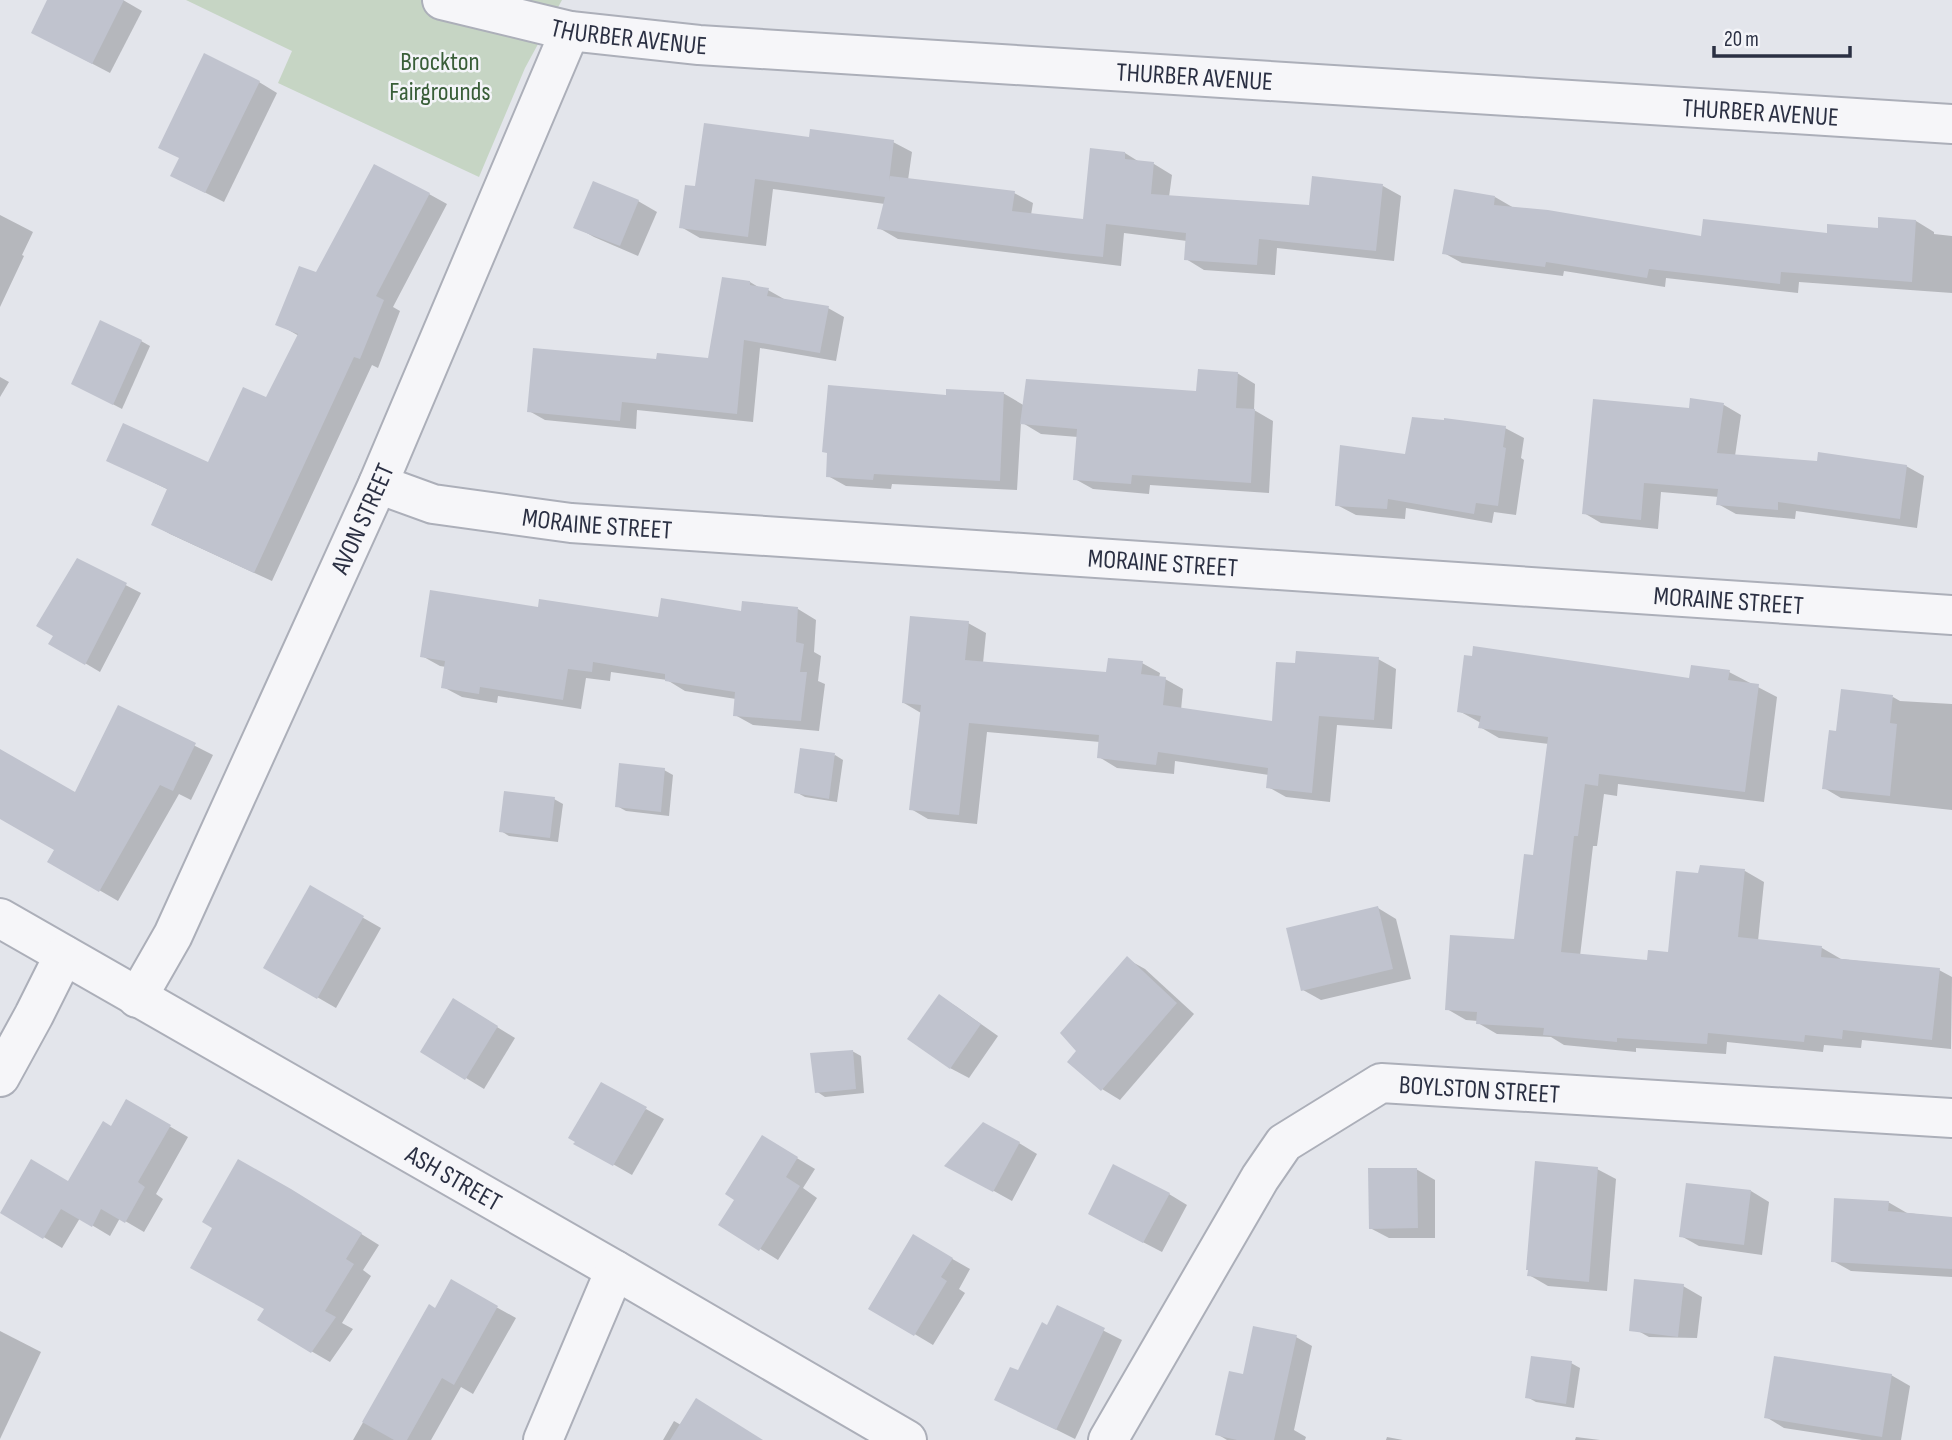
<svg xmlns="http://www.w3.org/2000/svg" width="1952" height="1440" viewBox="0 0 1952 1440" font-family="'Sofia Sans Condensed',sans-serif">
  <rect width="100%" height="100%" fill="#e3e5eb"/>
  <!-- green -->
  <polygon fill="#c6d5c4" points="186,0 562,0 525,68 479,177 278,83 292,51"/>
  <!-- shadow -->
  <g fill="#0003">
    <polygon points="49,0 123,0 142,11 110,73 51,42"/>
    <polygon points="259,82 277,93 224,202 172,176 181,159"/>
    <polygon points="810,139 893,142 912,152 908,180 1014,193 1033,203 1031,215 1084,220 1125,153 1141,163 1154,164 1172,175 1169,197 1311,207 1383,186 1401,196 1394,261 1277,248 1275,275 1204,270 1186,259 1187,241 1124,233 1121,266 898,239 879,228 885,204 773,189 766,246 700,238 681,227 697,188"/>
    <polygon points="429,194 447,204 393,307 400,311 378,368 372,365 272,581 170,534 153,524 169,490 108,460 209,464 267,400 299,336 278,324 317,275"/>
    <polygon points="1495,197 1514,208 1702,238 1828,235 1880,230 1880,219 1916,221 1934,232 1934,234 1952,236 1952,293 1799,282 1798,293 1666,278 1665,287 1564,271 1563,276 1462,263 1444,253"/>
    <polygon points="638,201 657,212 638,256 594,237 576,227"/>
    <polygon points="0,215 33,232 22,255 24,256 0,307"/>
    <polygon points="750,282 760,288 768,290 784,299 784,300 828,308 844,317 836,361 760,348 753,422 637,410 636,429 545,420 529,411 658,361 710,360"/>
    <polygon points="141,341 150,346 122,409 82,388"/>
    <polygon points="1237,373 1255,384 1254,410 1273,421 1269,493 1150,485 1149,494 1093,489 1075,479 1078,437 1041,434 1021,422 1017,490 892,484 891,489 846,486 828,476 947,397 1003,393 1025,406 1198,393"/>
    <polygon points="0,377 9,382 0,397"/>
    <polygon points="1724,405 1741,415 1735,456 1818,463 1906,466 1924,476 1917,528 1796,511 1795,519 1736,514 1718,504 1719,497 1661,492 1658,529 1601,523 1584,513 1690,410"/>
    <polygon points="1505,428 1524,438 1521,458 1524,460 1516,515 1494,512 1492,523 1406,508 1405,519 1356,515 1337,505"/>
    <polygon points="77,560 141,593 100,672 51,643 56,635"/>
    <polygon points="539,609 659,619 798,609 816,620 814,652 821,656 818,681 825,684 819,731 753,725 735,715 736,699 685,691 667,680 611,672 610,681 586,678 581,709 498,696 497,703 462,697 443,687 446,667 440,666 422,656"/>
    <polygon points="968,623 986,633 983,663 1108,674 1142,663 1160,673 1159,678 1165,679 1183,689 1181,710 1273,723 1296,665 1378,659 1396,669 1392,729 1337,725 1330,802 1286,797 1268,787 1269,775 1175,761 1174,774 1117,768 1099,757 1100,742 987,732 977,824 928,819 911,809 921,713 904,703"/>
    <polygon points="1729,672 1777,697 1764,802 1618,784 1617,796 1604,794 1597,846 1593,846 1580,956 1649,962 1669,953 1700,875 1701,867 1745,871 1764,882 1758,941 1822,948 1841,959 1939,970 1952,977 1951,1049 1862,1040 1861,1048 1824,1045 1823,1052 1727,1042 1726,1054 1636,1048 1636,1052 1564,1045 1551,1037 1497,1034 1478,1023 1478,1021 1466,1020 1447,1009 1515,941 1534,857 1549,744 1499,738 1480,727 1481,723 1459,711 1690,680"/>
    <polygon points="1893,697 1900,701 1952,704 1952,810 1841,798 1824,788 1838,733"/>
    <polygon points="118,707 213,755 191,800 179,794 118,901 49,861 56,850 0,817 0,751 75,794"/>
    <polygon points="835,755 843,760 837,802 805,797 796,792"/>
    <polygon points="664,770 673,775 669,816 626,811 617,806"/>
    <polygon points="554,799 563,804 558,842 509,836 501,831"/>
    <polygon points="311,888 381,928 336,1008 265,967"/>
    <polygon points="1378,908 1396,919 1411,979 1321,1000 1303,990"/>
    <polygon points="1127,959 1145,969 1194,1014 1120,1100 1102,1089"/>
    <polygon points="939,996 957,1007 998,1036 969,1078 950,1068"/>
    <polygon points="471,1011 515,1038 484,1089 466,1078"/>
    <polygon points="852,1051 861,1056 864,1093 825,1097 816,1091"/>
    <polygon points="126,1101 188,1137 156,1194 163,1199 144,1232 120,1218 110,1236 80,1218 62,1248 2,1212 69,1183 112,1128"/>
    <polygon points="646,1109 664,1119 632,1175 576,1143"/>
    <polygon points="762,1137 815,1169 803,1188 817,1198 778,1260 721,1224 737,1199"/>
    <polygon points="1019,1143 1037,1154 1012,1201 965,1175"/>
    <polygon points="1416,1169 1435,1180 1435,1238 1389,1238 1370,1228"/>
    <polygon points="1597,1169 1616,1179 1607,1291 1548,1286 1529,1275"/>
    <polygon points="1751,1191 1769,1202 1762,1255 1699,1246 1681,1236"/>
    <polygon points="1169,1194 1187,1205 1162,1252 1108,1224"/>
    <polygon points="310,1202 379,1245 363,1270 371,1276 342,1323 353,1329 330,1362 311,1351 266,1309 214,1228"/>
    <polygon points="1888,1202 1907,1213 1952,1218 1952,1277 1851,1271 1833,1261"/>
    <polygon points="914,1237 970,1269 959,1289 965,1293 933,1345 871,1308"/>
    <polygon points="451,1282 516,1318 473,1394 461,1387 431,1440 353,1440 429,1306 436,1310"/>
    <polygon points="1683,1286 1702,1297 1697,1338 1649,1337 1631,1327"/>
    <polygon points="1057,1307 1122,1340 1075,1439 1015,1409 1019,1373 1048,1327"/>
    <polygon points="0,1331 41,1352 0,1439"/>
    <polygon points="1296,1337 1312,1346 1294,1430 1306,1437 1305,1440 1227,1440 1217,1434 1244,1376"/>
    <polygon points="1571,1363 1580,1368 1574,1408 1536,1402 1527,1397"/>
    <polygon points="1891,1375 1910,1386 1901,1440 1862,1440 1784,1428 1766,1417"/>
    <polygon points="674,1421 681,1425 755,1440 663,1440"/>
    <polygon points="1387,1437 1403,1440 1386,1440"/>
    <polygon points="1576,1437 1600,1440 1575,1440"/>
  </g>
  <!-- building -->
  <g fill="#c0c3ce">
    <polygon points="47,0 124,0 92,64 31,33"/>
    <polygon points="204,53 260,81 205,193 170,176 179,158 158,148"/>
    <polygon points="704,123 809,137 810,129 894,140 889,181 890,176 1015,191 1012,211 1083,219 1090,148 1125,152 1125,159 1154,162 1151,194 1309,205 1312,176 1383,184 1376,251 1259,239 1257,265 1184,260 1186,233 1106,224 1103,257 1064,253 877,229 885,197 755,179 748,237 679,228 685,185 695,186"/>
    <polygon points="374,164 430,193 376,296 384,300 360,359 354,357 254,573 151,525 167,489 106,461 123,423 208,462 243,387 266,397 298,334 275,325 299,266 316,272"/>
    <polygon points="593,181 639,200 620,246 573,228"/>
    <polygon points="1454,189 1495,196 1494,205 1548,210 1701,236 1703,219 1827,233 1827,224 1878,228 1878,217 1916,220 1912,282 1781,272 1780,284 1649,269 1647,278 1546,262 1545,267 1442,254"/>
    <polygon points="722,277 750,281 750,285 769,288 767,296 829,306 820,353 744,340 737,414 622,402 620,421 527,412 533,348 656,359 657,353 708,358"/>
    <polygon points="100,320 142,340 113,405 71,384"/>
    <polygon points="1198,369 1238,372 1236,408 1255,409 1251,483 1132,475 1131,484 1073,480 1077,429 1020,424 1026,379 1196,391"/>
    <polygon points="828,385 946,395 946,389 1004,392 1000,481 874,474 873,480 826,477 827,453 822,452"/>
    <polygon points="1690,398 1724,403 1717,453 1817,461 1818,452 1907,465 1900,519 1778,502 1778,510 1716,505 1718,489 1644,483 1641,520 1582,514 1593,399 1689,408"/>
    <polygon points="1412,417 1444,420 1444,418 1506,426 1503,447 1506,448 1498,506 1476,503 1474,514 1388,499 1387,509 1335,506 1340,445 1405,454"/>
    <polygon points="77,558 127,583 85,665 48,644 53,636 36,626"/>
    <polygon points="430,590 538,607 539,599 658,617 661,598 741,611 742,601 798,607 796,642 804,644 800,672 807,672 801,721 733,716 735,692 665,681 665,674 593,662 592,672 568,669 563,700 480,687 479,694 441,688 445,661 420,657"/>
    <polygon points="910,616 969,621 965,660 1106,672 1108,658 1143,661 1141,674 1166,677 1163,705 1272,721 1276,662 1295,663 1296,651 1379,657 1374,720 1319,716 1312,793 1266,788 1268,768 1158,752 1156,765 1097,758 1099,735 969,723 959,815 909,810 921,705 902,703"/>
    <polygon points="1473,646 1689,678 1691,665 1730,670 1728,680 1759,684 1745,792 1599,774 1598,786 1585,784 1578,836 1574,836 1561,952 1647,960 1648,950 1668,952 1676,871 1698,873 1700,865 1745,869 1738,937 1822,946 1821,957 1940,968 1932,1040 1843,1030 1842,1039 1805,1035 1804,1042 1708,1033 1707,1044 1617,1038 1617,1042 1543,1035 1544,1028 1476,1024 1477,1012 1445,1010 1450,935 1514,939 1524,854 1533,855 1548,737 1478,728 1481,716 1457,712 1464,655 1472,656"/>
    <polygon points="1841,689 1893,695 1890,723 1897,724 1890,796 1822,789 1829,730 1836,731"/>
    <polygon points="118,705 196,743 173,791 160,785 99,892 47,862 54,850 0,819 0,749 75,792"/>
    <polygon points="800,748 835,753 829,799 794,793"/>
    <polygon points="619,763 665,768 661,812 615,807"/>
    <polygon points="504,791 555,797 550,838 499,832"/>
    <polygon points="310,885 364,916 317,999 263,968"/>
    <polygon points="1378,906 1393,969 1301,991 1286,928"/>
    <polygon points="1127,956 1177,1003 1101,1091 1067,1062 1076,1051 1060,1033"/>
    <polygon points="939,994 981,1024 950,1069 907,1039"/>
    <polygon points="453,998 498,1026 465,1080 420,1052"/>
    <polygon points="853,1050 856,1089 815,1093 810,1053"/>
    <polygon points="601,1082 647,1107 613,1166 573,1144 575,1142 568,1138"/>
    <polygon points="126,1099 171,1125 138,1182 145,1187 125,1223 101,1209 92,1227 61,1209 43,1239 0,1213 31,1159 68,1181 103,1121 111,1126"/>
    <polygon points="983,1122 1020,1142 993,1192 944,1166"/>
    <polygon points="762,1135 798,1157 786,1177 800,1186 759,1251 718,1225 734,1200 725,1194"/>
    <polygon points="238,1159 291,1189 362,1233 346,1259 354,1264 325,1311 336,1317 311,1353 257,1320 264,1309 190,1268 212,1228 202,1222"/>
    <polygon points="1535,1161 1598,1167 1589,1282 1527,1276 1528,1270 1526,1270"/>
    <polygon points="1113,1164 1170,1193 1143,1243 1088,1214"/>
    <polygon points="1368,1168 1417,1168 1418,1228 1369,1229"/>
    <polygon points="1686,1183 1751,1190 1744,1245 1679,1237"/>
    <polygon points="1834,1198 1889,1201 1888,1211 1952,1217 1952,1269 1831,1262"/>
    <polygon points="913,1234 953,1258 941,1277 947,1281 914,1336 868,1309"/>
    <polygon points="451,1279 498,1306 454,1385 442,1378 407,1440 394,1440 362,1422 429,1304 435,1308"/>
    <polygon points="1634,1279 1684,1284 1678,1337 1629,1331"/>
    <polygon points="1057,1305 1105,1328 1056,1430 994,1400 1010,1367 1018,1370 1042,1322 1047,1325"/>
    <polygon points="1253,1326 1297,1335 1274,1440 1237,1440 1215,1435 1229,1371 1243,1374"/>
    <polygon points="1531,1356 1572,1361 1566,1404 1525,1398"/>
    <polygon points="1774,1356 1892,1374 1882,1437 1764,1418"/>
    <polygon points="696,1398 763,1440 670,1440"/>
  </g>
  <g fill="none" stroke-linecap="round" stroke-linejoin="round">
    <!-- minor casing -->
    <g stroke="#acafb9" stroke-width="42">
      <g id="minor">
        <path id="s1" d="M442,0L570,31L699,45L1952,124"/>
        <path id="s2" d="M378,484L433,504L571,523L1952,615"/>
        <path id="s3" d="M0,918L615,1270L907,1440"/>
        <path id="s4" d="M137,998L173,935L378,484L570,31"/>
        <polyline points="0,1077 34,1015 64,955"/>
        <polyline points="543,1440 615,1270"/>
        <path id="s5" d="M1108,1440L1260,1178L1284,1143L1381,1083L1952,1118"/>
      </g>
    </g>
    <!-- minor -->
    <use href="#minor" stroke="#f6f6f9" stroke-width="38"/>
  </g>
  <g text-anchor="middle" stroke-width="5" stroke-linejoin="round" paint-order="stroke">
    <!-- street labels -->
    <g font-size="26" fill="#2b3043" stroke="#f3f4f8">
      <text dy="9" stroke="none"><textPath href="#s1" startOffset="191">THURBER AVENUE</textPath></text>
      <text dy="9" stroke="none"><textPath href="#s1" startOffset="758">THURBER AVENUE</textPath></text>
      <text dy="9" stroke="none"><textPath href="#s1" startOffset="1325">THURBER AVENUE</textPath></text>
      <text dy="9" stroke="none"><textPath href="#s4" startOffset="530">AVON STREET</textPath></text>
      <text dy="9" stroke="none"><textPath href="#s2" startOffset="224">MORAINE STREET</textPath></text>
      <text dy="9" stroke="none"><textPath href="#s2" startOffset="791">MORAINE STREET</textPath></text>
      <text dy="9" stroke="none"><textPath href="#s2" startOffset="1358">MORAINE STREET</textPath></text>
      <text dy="9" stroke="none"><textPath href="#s5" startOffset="558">BOYLSTON STREET</textPath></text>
      <text dy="9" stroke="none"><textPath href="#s3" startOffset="523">ASH STREET</textPath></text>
    </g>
    <!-- park labels -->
    <g font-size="26" fill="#395e38" stroke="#f3f4f8">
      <text x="440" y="70">Brockton<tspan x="440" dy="30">Fairgrounds</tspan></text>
    </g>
  </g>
  <!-- scale -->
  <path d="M1714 46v10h136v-10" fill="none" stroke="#2b3043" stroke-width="3.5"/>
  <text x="1724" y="46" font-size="21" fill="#2b3043" stroke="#f3f4f8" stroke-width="5" paint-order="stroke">20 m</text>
</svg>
